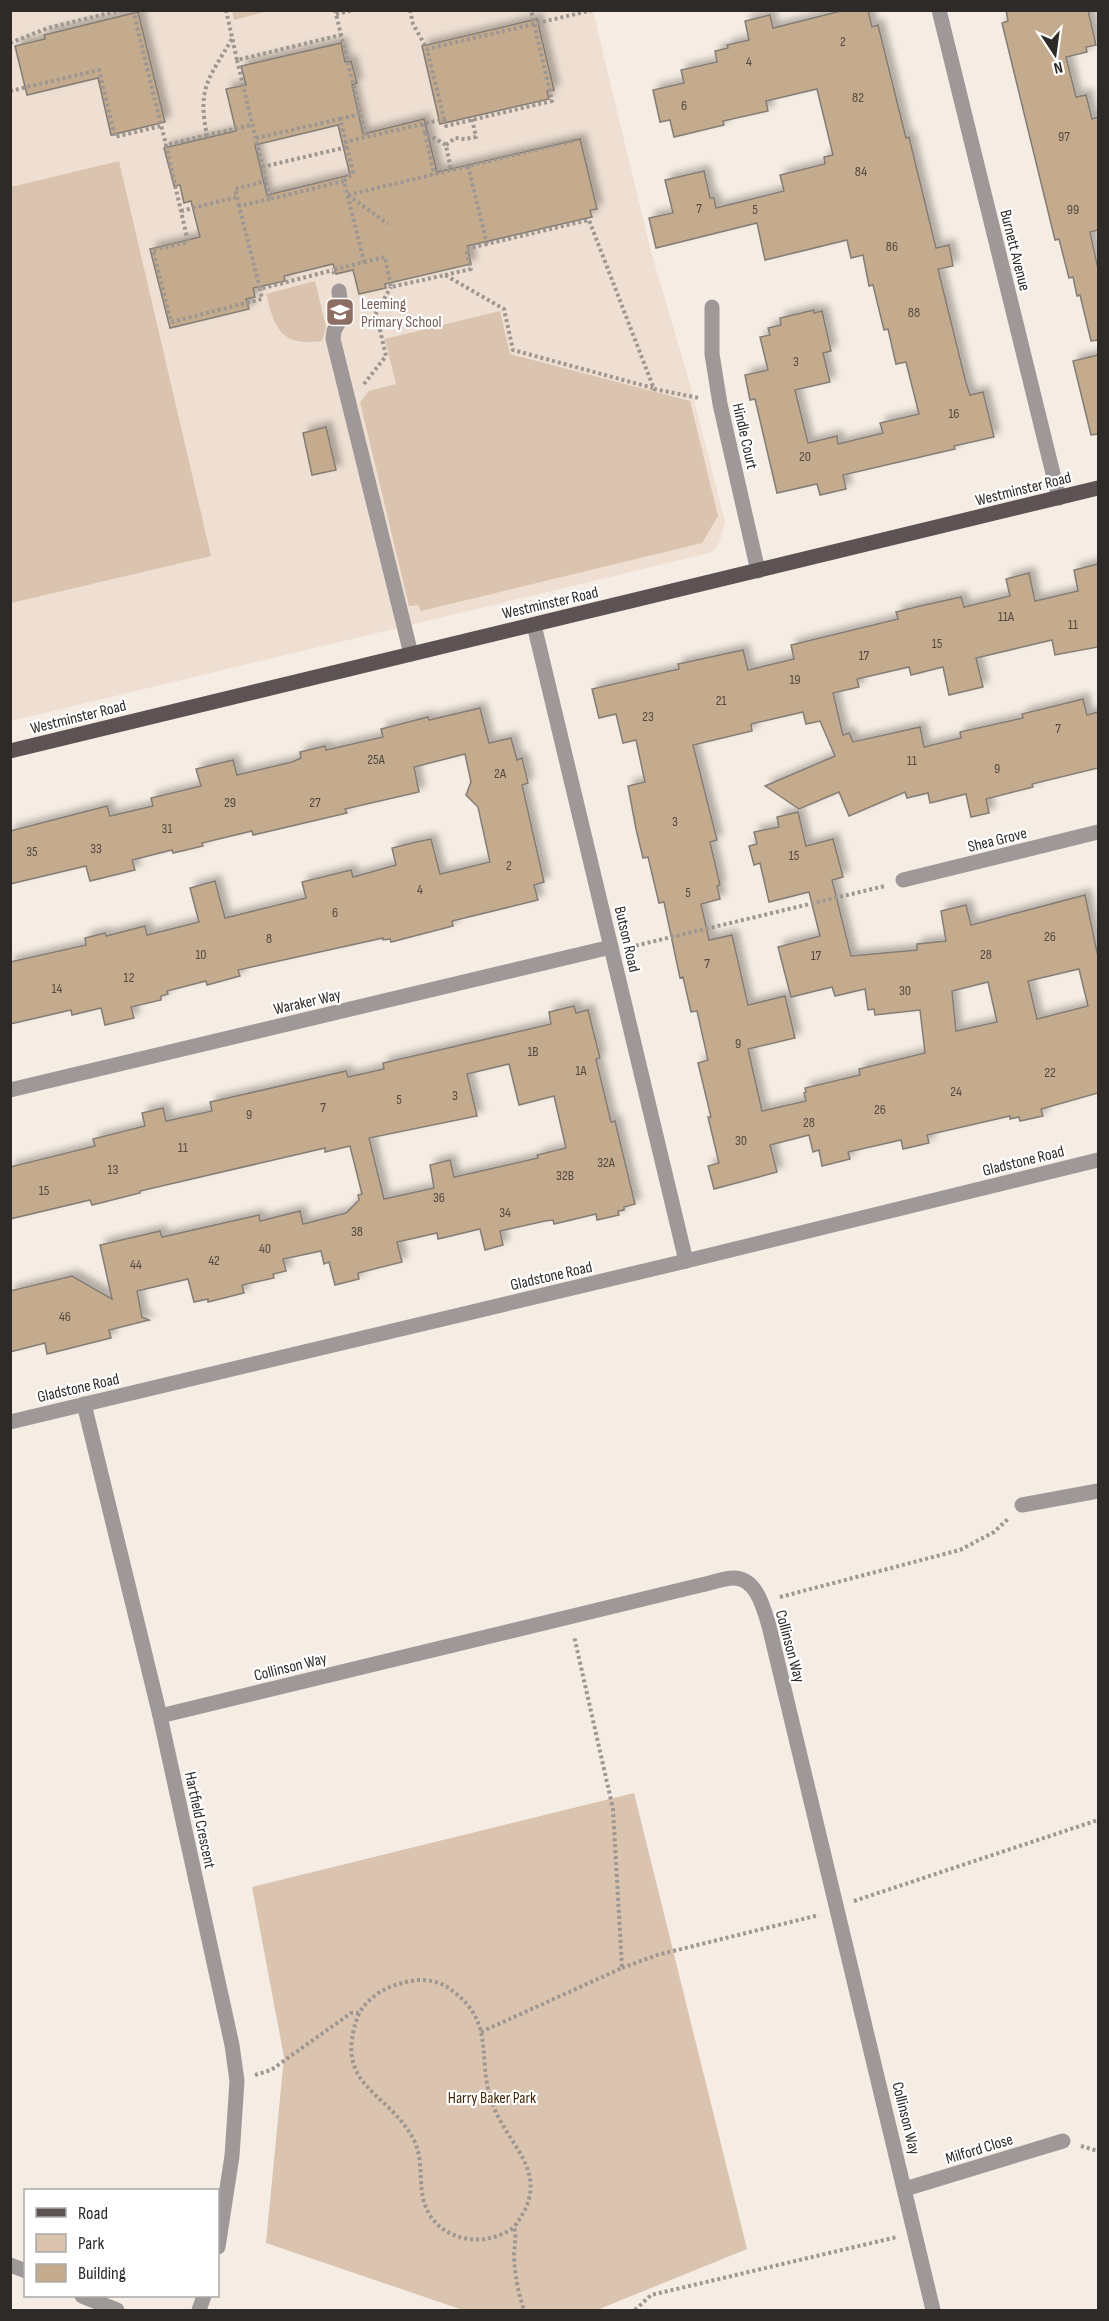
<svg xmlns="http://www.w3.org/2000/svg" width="1109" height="2321" viewBox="0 0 1109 2321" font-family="'Sofia Sans Condensed',sans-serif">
  <defs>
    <filter id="shadow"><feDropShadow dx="5.5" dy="-5.5" stdDeviation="3" flood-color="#0004"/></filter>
  </defs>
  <rect width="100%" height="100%" fill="#f5ece3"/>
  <!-- built -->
  <polygon fill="#eedfd2" points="10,11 593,11 650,248 688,377 725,522 720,541 716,548 709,553 11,721"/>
  <!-- green -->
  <g fill="#dac3af">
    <polygon points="272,10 234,20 232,11 232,10"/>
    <polygon points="119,161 211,556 11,603 11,187"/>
    <path d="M315,281L326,327L322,341C281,347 275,329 266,294Z"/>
    <polygon points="500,311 510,354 690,401 718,516 702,543 421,611 418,605 409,606 360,402 369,391 396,384 385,339"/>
    <polygon points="634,1793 747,2249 597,2310 463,2310 266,2243 284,2057 252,1887"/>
  </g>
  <!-- building -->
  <g fill="#c4ab8e" stroke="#847d75" stroke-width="1.5" fill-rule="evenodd" filter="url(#shadow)">
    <polygon points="845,10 868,10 872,27 878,25 906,138 909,137 936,248 949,245 953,266 938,269 966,383 970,395 983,392 994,437 954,446 955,449 843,475 846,489 820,495 817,484 777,493 755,399 750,400 745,375 768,370 760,337 770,335 768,328 781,325 780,318 814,310 814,313 822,311 831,351 823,353 830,382 795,390 808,443 837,436 838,444 883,433 880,423 919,414 906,362 896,364 888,329 884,330 873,285 869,286 863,255 851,258 847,240 765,260 757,223 656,248 649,218 673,213 665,180 704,171 710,198 714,198 716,208 784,191 780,175 825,164 824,157 833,155 817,89 766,101 768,111 723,121 724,125 674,137 670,120 660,122 653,90 684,83 681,70 717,62 715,51 728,48 727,45 749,40 745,21 770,15 773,28"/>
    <polygon points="1006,10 1088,10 1096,45 1086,47 1087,52 1066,57 1076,97 1086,95 1092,119 1098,117 1098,230 1090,232 1098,269 1098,340 1091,341 1080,295 1077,296 1073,277 1069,278 1059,239 1055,240 1002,23 1008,21"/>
    <polygon points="138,12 165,122 111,135 98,78 27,95 15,46 45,39 44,35"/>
    <polygon points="537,19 554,90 547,91 549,99 440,124 422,46"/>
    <path d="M341,43L345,62L351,61L357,83L352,85L363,134L424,119L437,172L580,139L597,209L590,210L592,217L467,246L471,264L385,284L386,288L359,294L353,270L336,274L333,264L284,276L285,281L253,288L255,297L246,299L249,309L170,328L150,249L200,237L191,201L184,203L180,185L174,186L164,148L236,131L226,89L246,85L241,66ZM338,125L350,175L267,195L255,145Z"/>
    <polygon points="1098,355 1098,434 1091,435 1073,361"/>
    <polygon points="326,427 336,470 312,475 303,433"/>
    <path d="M1098,564V647L1055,655L1052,640L976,658L983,687L949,695L943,667L911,675L909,667L857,679L859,687L833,693L843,735L849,733L853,742L920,727L924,747L961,738L960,732L1023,718L1022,714L1083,699L1087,715L1098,712V768L1032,784L1033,787L986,799L989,813L971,817L966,794L930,803L928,793L907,798L905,792L849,816L839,792L799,809L765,786L835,756L820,721L806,724L803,712L751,724L752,731L693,745L717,840L710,842L720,885L717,886L720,899L701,904L709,940L732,935L748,1005L785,996L795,1038L748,1049L762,1111L806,1101L804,1093L806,1092L805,1088L860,1075L859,1069L925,1053L920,1010L875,1015L874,1009L868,1010L865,989L835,996L832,987L791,997L778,947L820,936L809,892L769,902L760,863L754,865L749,846L757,844L754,832L779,827L777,817L798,812L806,846L833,839L843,877L832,880L851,956L917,950V944L946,941L941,911L966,905L971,925L1085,895L1098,957V1093L1041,1109L1043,1116L1020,1121L1019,1117L1010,1119V1116L927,1135L929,1143L903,1149L901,1140L848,1152L850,1159L822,1166L819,1150L813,1152L809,1135L770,1145L777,1172L714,1189L708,1166L719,1163L708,1117H711L698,1063L708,1060L697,1011L691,1012L683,977L680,978L664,902L659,903L648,857L643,858L636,829L628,786L645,782L636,740L623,743L616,714L599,718L592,689L679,669L678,664L743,650L748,670L794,659L791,645L898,619L896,612L920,606L961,597L964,607L1010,596L1006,579L1029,573L1035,601L1078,591L1074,570ZM1079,969L1088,1006L1037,1019L1028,981ZM988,982L997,1022L956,1031L952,991Z"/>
    <polygon points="480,708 489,743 511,738 517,760 522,758 528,783 522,785 544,882 534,885 538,900 452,921 453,926 391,942 390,939 383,940 383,938 238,970 240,976 207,985 206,981 167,991 168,994 161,996 161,1000 131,1007 134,1018 105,1025 101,1008 72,1015 71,1010 10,1024 10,962 86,945 85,938 105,933 106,936 145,926 147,935 199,922 190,888 215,881 225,918 306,898 302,882 351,870 353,877 396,865 392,848 416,842 431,839 440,874 490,862 478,807 466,795 471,782 465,754 414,767 419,792 345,809 347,813 253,835 252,831 202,843 203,846 173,853 172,850 132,860 135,870 90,881 86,866 10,884 10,831 107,806 110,816 153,806 151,798 201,786 196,769 233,760 237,775 292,762 301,758 300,752 325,746 326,750 383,737 381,729 428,717 429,720"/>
    <path d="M574,1006L576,1013L588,1010L600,1058L596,1059L611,1122L615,1121L635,1204L624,1207V1210L618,1211L619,1215L597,1220L596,1214L554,1224L553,1220L545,1221L500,1231L503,1245L485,1250L480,1229L438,1239L437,1233L397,1242L402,1262L358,1273L359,1279L335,1285L329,1262L324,1264L321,1251L283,1259L286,1271L273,1274L274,1278L242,1285L244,1293L208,1302V1299L194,1302L188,1279L137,1291L142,1317L149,1320L109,1330L111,1338L47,1354L45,1343L10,1352V1291L72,1276L112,1299L100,1245L160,1231L162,1237L259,1215L260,1221L300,1211L303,1224L346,1213L359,1200L358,1195L362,1194L350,1146L325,1152V1148L140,1191V1193L92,1205L90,1200L10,1219V1167L95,1146L93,1139L145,1126L142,1113L163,1108L166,1121L212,1111L210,1102L346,1071L348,1077L384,1069L383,1063L551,1024L549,1012ZM509,1064L519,1105L554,1096L566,1148L537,1155L538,1158L454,1177L450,1160L430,1165L434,1188L384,1199L369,1138L477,1116L467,1074Z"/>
  </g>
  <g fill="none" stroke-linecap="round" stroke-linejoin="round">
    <!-- path -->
    <g stroke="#9e9791" stroke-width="4" stroke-dasharray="3 3" stroke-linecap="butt">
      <polyline points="133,10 166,145"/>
      <polyline points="226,10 237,60 341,35"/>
      <polyline points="335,10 366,137 444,119 427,49"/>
      <polyline points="410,10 413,24 427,49 593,10"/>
      <polyline points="336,14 354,10"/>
      <path d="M232,39C209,78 197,88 207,135L252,125"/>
      <polyline points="10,43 48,28 122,10"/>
      <polyline points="237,60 270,199 344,181 364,262 333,270 334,274"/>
      <polyline points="10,91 99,70 115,137 161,126"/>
      <polyline points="340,119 360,114"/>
      <polyline points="444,119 446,126 552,101 531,10"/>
      <polyline points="423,124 425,133 446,145 451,170"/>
      <polyline points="425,133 434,175"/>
      <polyline points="207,135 166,145 188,242 153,250 171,322 262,299 260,289"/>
      <polyline points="256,138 340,119 346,142"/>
      <polyline points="446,145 455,138 465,139 476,137 472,119"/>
      <polyline points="468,166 487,244 589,220 654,389 699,398"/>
      <polyline points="262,167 347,147"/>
      <polyline points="344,181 353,173 346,142 366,137"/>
      <polyline points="348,195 576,140"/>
      <polyline points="348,195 388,224"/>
      <polyline points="270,199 239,206 260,289 333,270"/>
      <polyline points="239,206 235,189 266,181"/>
      <polyline points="181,211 237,197"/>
      <polyline points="364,262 385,257 391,287 445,275 504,309 513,350 653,388"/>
      <polyline points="445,275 471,269 466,249 487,244"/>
      <polyline points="364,384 386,356 376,313 391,287"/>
      <polyline points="630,947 885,886"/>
      <polyline points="780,1597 960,1550 994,1532 1009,1518"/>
      <polyline points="854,1901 1098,1820"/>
      <polyline points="622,1968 657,1955 819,1915"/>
      <path d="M359,2013C331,2087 387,2089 414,2140C423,2159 419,2179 423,2198C432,2240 483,2251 514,2227"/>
      <polyline points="481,2032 622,1968 613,1809 574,1636"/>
      <path d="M255,2075L271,2070L351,2013H359C371,1994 389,1985 411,1981C426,1978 443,1982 454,1992C495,2024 477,2056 491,2100C507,2148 556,2173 514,2227C517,2237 514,2246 514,2256C515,2276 518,2292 524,2310"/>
      <polyline points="1081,2146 1098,2151"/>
      <polyline points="635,2310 651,2295 897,2237"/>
    </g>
    <!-- minor -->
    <g stroke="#9e9899" stroke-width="15">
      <polyline points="939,10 1059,498"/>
      <polyline points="339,291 342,316 334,331 333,339 411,654"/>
      <polyline points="712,307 712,354 720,404 758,571"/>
      <polyline points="534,625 686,1261"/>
      <polyline points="903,880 1098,832"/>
      <polyline points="10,1090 611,947"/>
      <polyline points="84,1404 160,1716 232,2045 237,2081 232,2156 218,2247"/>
      <polyline points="10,1422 686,1261 1098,1160"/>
      <polyline points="1022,1505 1098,1491"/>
      <path d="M160,1716L701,1585C711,1583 724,1578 734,1578C757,1578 764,1610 769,1626L933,2310"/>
      <polyline points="905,2189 1063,2141"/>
      <polyline points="10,2265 26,2271"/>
      <polyline points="82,2296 117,2310"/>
      <polyline points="199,2310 204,2296"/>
    </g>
    <!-- major -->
    <polyline stroke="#5d5354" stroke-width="15" points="10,751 1098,488"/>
  </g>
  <!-- icons -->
  <defs>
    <g id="school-square" transform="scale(1.5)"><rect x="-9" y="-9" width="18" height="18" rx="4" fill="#8d6e63" stroke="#fff"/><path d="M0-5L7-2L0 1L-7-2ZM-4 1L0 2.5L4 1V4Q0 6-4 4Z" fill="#fff"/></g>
  </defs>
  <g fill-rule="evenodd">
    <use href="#school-square" x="340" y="312"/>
  </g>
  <g text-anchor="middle" stroke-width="4.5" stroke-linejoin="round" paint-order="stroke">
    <!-- number labels -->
    <g font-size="14" fill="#544a41">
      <text x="843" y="46">2</text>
      <text x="749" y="66">4</text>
      <text x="858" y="102">82</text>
      <text x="684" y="110">6</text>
      <text x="1064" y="141">97</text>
      <text x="861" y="176">84</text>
      <text x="699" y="213">7</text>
      <text x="755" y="214">5</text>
      <text x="1073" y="214">99</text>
      <text x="892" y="251">86</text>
      <text x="914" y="317">88</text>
      <text x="796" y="366">3</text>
      <text x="954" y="418">16</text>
      <text x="805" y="461">20</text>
      <text x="1006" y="621">11A</text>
      <text x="1073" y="629">11</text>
      <text x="937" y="648">15</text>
      <text x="864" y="660">17</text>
      <text x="795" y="684">19</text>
      <text x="721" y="705">21</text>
      <text x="648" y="721">23</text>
      <text x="1058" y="733">7</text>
      <text x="376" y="764">25A</text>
      <text x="912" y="765">11</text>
      <text x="997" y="773">9</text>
      <text x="500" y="778">2A</text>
      <text x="230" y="807">29</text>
      <text x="315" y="807">27</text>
      <text x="675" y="826">3</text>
      <text x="167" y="833">31</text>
      <text x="96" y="853">33</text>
      <text x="32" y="856">35</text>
      <text x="794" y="860">15</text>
      <text x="509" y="870">2</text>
      <text x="420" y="894">4</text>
      <text x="688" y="897">5</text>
      <text x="335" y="917">6</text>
      <text x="1050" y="941">26</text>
      <text x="269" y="943">8</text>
      <text x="201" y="959">10</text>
      <text x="986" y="959">28</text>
      <text x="816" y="960">17</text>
      <text x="707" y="968">7</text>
      <text x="129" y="982">12</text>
      <text x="57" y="993">14</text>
      <text x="905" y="995">30</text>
      <text x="738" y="1048">9</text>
      <text x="533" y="1056">1B</text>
      <text x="581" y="1075">1A</text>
      <text x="1050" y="1077">22</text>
      <text x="956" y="1096">24</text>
      <text x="455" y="1100">3</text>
      <text x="399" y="1104">5</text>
      <text x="323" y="1112">7</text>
      <text x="880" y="1114">26</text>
      <text x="249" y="1119">9</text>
      <text x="809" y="1127">28</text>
      <text x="741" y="1145">30</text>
      <text x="183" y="1152">11</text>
      <text x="606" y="1167">32A</text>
      <text x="113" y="1174">13</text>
      <text x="565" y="1180">32B</text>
      <text x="44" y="1195">15</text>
      <text x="439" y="1202">36</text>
      <text x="505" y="1217">34</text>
      <text x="357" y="1236">38</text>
      <text x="265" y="1253">40</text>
      <text x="214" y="1265">42</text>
      <text x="136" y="1269">44</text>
      <text x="65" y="1321">46</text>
    </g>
    <!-- street labels -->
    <g font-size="16" fill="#2e2a27" stroke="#fff">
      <text transform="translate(1016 250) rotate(76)" y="6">Burnett Avenue</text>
      <text transform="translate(746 436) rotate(77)" y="6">Hindle Court</text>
      <text transform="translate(1023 488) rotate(-14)" y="6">Westminster Road</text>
      <text transform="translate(550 602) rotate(-13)" y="6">Westminster Road</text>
      <text transform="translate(78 716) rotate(-14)" y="6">Westminster Road</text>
      <text transform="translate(997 839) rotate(-14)" y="6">Shea Grove</text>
      <text transform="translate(628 939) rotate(77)" y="6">Butson Road</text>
      <text transform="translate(307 1001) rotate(-13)" y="6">Waraker Way</text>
      <text transform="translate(1023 1160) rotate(-14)" y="6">Gladstone Road</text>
      <text transform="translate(551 1275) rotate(-13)" y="6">Gladstone Road</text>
      <text transform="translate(78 1387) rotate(-13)" y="6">Gladstone Road</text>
      <text transform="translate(791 1646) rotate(75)" y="6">Collinson Way</text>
      <text transform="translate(290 1666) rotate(-14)" y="6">Collinson Way</text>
      <text transform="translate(201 1820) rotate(78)" y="6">Hartfield Crescent</text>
      <text transform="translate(907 2118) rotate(76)" y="6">Collinson Way</text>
      <text transform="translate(979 2148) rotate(-17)" y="6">Milford Close</text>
    </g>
    <!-- education labels -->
    <g font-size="16" fill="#785e54" stroke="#fff" text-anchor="start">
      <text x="361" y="309">Leeming<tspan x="361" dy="18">Primary School</tspan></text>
    </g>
    <!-- park labels -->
    <g font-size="16" fill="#442704" stroke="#fff">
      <text x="492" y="2103">Harry Baker Park</text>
    </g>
  </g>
  <!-- border -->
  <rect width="1109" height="2321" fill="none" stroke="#2e2a27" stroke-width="24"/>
  <!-- legend -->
  <rect x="24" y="2189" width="195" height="108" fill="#ffffff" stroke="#abaaa9" stroke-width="1.5"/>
  <rect x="36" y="2208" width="30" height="9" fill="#5d5354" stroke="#abaaa9" stroke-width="1.5"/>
  <text x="78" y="2219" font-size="18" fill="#2e2a27">Road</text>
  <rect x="36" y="2234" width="30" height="18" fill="#dac3af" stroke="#abaaa9" stroke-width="1.5"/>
  <text x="78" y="2249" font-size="18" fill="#2e2a27">Park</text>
  <rect x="36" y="2264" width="30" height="18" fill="#c4ab8e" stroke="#abaaa9" stroke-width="1.5"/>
  <text x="78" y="2279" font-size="18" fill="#2e2a27">Building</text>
  <!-- north arrow -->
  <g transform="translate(1055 54) rotate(167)" stroke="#ffffff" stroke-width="4.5" paint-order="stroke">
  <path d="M0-4.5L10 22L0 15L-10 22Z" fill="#2e2a27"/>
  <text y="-9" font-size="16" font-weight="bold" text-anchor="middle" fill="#2e2a27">N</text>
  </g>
</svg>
